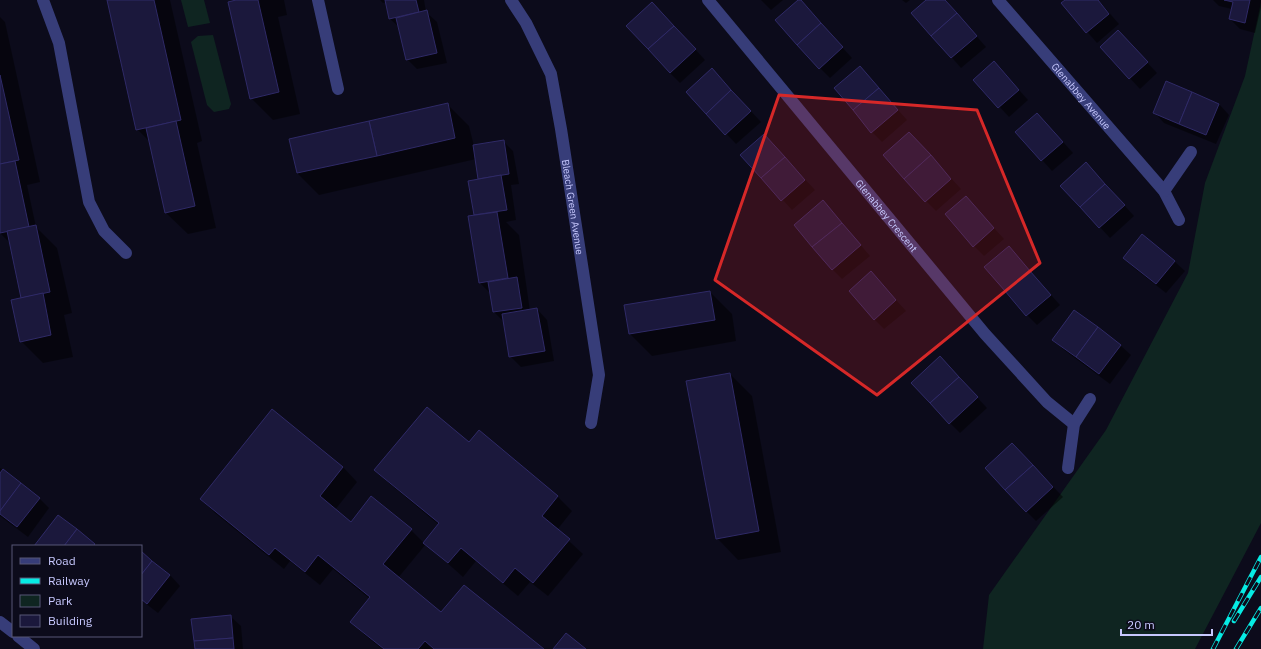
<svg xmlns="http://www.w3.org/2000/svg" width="1261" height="649" viewBox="0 0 1261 649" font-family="'IBM Plex Sans',sans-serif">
  <rect width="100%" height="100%" fill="#0c0b1b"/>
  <!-- green -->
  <g fill="#0f2521">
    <polygon points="181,0 204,0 210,23 188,27"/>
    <polygon points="1261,2 1261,523 1195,649 983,649 989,595 1106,430 1188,273 1205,183 1245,76"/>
    <polygon points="213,35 231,104 229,109 214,112 207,105 191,42 198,36"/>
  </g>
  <!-- shadow -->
  <g fill="#0007">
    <polygon points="108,0 170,0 202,141 197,143 216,228 188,234 166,213 150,142 137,129"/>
    <polygon points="237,0 284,0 287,15 278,17 300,114 273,120 251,98"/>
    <polygon points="380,0 424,0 426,12 437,22 447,63 417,69 407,59 400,28 390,19 386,2 383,3"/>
    <polygon points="761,0 783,0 771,10"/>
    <polygon points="799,0 852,58 830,78 820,68"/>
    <polygon points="902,0 910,0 906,3"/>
    <polygon points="928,0 945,0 986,47 961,68 913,13"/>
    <polygon points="1066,0 1098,0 1119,24 1097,43 1062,3"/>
    <polygon points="1213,0 1261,0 1261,7 1255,33 1240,29 1230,19 1232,9 1219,6"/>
    <polygon points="662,13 705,60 680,83 670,73"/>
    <polygon points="0,17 5,22 40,182 27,185 36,227 57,248 72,313 64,315 73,357 43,363 21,341 23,299 10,243 0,233"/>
    <polygon points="1128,42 1157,73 1140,89 1101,47"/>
    <polygon points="860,67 907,120 882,142 872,132"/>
    <polygon points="1004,73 1028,100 1009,117 975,80"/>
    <polygon points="722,80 761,122 736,144 687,92"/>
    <polygon points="1166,82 1219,104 1229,115 1216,144 1164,123 1154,112"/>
    <polygon points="447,104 469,126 474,146 503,141 513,151 519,184 511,185 516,220 506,222 519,235 530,311 537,309 547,320 554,361 521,367 510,356 504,322 494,312 491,294 480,283 475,216 469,181 479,180 476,159 319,195 297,173 290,140"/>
    <polygon points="1047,124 1073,153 1052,171 1017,132"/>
    <polygon points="764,135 815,190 792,210 742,155"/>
    <polygon points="919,143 961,189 936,211 926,201"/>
    <polygon points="1096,174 1134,216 1110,238 1062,186"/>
    <polygon points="966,197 1004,239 984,256 974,246"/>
    <polygon points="823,201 870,256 842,279 832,269"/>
    <polygon points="1009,248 1060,305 1037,325 1027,315"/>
    <polygon points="1124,258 1174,261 1185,271 1166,293 1134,268"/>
    <polygon points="871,272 906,311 884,329 874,319"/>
    <polygon points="710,292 732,314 736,341 652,356 630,334"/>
    <polygon points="1054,340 1120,345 1131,355 1110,384 1064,350"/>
    <polygon points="950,368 987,408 960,433 950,423"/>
    <polygon points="730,374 752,396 781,552 738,560 717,538"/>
    <polygon points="479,432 558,497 572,511 557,530 583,554 548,596 530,582 518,596 476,561 463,577 426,544 398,578 442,613 542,649 382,649 366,636 352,622 370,599 333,569 320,585 290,561 284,569 215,513 201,499 343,467 357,482 335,510 351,523 411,530 424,543 439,525 390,484 376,470 469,444"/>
    <polygon points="1022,454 1063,497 1036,521 1026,511"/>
    <polygon points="0,468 39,498 49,508 28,537 0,516"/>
    <polygon points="141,553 170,575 180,586 158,613 141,600"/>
    <polygon points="230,616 241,626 243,649 195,649"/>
  </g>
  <!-- building -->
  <g fill="#1b183c" stroke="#2f2a67">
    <polygon points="107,0 154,0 181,120 136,130"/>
    <polygon points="236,0 258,0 279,92 250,99 228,2"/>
    <polygon points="385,0 416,0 419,12 389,19"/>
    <polygon points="798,0 801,0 821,23 797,45 775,20"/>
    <polygon points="926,0 945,0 957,13 931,36 911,13"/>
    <polygon points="1065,0 1098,0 1109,14 1086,33 1061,3"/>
    <polygon points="1224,0 1250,0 1245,23 1229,19 1233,2"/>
    <polygon points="652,2 674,26 648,49 626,26"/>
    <polygon points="427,10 437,53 406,60 396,18"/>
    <polygon points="957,13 977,36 951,58 931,36"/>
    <polygon points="821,23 843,47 819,69 797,45"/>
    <polygon points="674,26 696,49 670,73 648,49"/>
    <polygon points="1118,30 1148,62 1129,79 1100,47"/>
    <polygon points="994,61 1019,90 998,108 973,80"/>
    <polygon points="860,66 879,88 853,110 834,88"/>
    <polygon points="712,68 731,90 706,114 686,92"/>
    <polygon points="0,75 19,160 0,164"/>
    <polygon points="1166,81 1192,92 1179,124 1153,113"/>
    <polygon points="879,88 898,110 871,133 853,110"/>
    <polygon points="731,90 751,111 725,135 706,114"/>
    <polygon points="1192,92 1219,104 1206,135 1179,124"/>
    <polygon points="448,103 455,138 377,156 369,121"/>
    <polygon points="1037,113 1063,142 1041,161 1015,132"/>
    <polygon points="176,121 195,206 165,213 146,128"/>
    <polygon points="369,121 377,156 297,173 289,139"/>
    <polygon points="909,132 931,155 904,179 883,155"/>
    <polygon points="764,134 785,157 761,178 740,155"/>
    <polygon points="504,140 509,174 478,179 473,145"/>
    <polygon points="931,155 951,179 925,202 904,179"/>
    <polygon points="785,157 805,180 781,201 761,178"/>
    <polygon points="15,161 29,227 0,233 0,164"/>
    <polygon points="1086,162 1105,184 1080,207 1060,186"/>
    <polygon points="501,175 507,210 474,215 468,181"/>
    <polygon points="1105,184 1125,205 1099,228 1080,207"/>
    <polygon points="966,196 994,228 973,247 945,214"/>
    <polygon points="823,200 842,223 812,247 794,225"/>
    <polygon points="497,212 508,278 479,283 468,216"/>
    <polygon points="842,223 861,245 832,270 812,247"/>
    <polygon points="36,225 50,292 21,298 7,231"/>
    <polygon points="1142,234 1175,261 1156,284 1123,258"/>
    <polygon points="1009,246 1030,271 1005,291 984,267"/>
    <polygon points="871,271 896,300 874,320 849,291"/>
    <polygon points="1030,271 1051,295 1026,316 1005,291"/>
    <polygon points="517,277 522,308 493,312 488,282"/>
    <polygon points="710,291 715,320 629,334 624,305"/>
    <polygon points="43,293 51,335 20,342 11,300"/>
    <polygon points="537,308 545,351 509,357 502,314"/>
    <polygon points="1074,310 1098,327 1076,357 1052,340"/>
    <polygon points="1098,327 1121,345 1099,374 1076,357"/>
    <polygon points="940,356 959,377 930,403 911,383"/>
    <polygon points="730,373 759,531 716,539 686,381"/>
    <polygon points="959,377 978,397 949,424 930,403"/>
    <polygon points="427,407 469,442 479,430 558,496 542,516 570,539 533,583 515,568 503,583 461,548 448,563 423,543 439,523 374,470"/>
    <polygon points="272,409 343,467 320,496 351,522 371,496 412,529 383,564 441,612 464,585 544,649 434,649 425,641 418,649 384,649 350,622 370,597 318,555 305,572 275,548 269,555 200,499"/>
    <polygon points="1012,443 1033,465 1005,490 985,468"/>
    <polygon points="1033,465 1053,487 1026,512 1005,490"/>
    <polygon points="3,469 21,483 0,511 0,473"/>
    <polygon points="21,483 40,498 17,527 0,514 0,511"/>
    <polygon points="58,515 77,529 64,546 34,546"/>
    <polygon points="77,529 95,544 93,546 64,546"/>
    <polygon points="141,551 152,561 141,575"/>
    <polygon points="152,561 170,575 147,604 141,599 141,575"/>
    <polygon points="231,615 233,638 194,641 191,619"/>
    <polygon points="566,633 586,649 553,649"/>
    <polygon points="233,638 234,649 195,649 194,641"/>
  </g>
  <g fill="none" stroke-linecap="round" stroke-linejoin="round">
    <!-- minor -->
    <g stroke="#373d79" stroke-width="12">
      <polyline points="43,0 59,43 89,202 104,231 126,253"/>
      <polyline points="318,0 338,89"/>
      <path id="s1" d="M511,0L526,23L551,74L561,129L599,375L591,423"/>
      <path id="s2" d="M708,0L985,334L1047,402L1074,424"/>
      <path id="s3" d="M998,0L1164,191L1179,220"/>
      <polyline points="1164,191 1191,152"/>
      <polyline points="1068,468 1074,424 1090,399"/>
      <polyline points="0,622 13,632"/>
      <polyline points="18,636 34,649"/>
    </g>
    <!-- rail casing -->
    <g stroke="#06ebe4" stroke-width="4.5">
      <g id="rail">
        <polyline points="1234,621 1261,577"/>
        <polyline points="1213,649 1261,557"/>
        <polyline points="1236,649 1261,608"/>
      </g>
    </g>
    <!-- rail -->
    <use href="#rail" stroke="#0c0b1b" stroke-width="3" stroke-dasharray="9" stroke-linecap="butt"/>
  </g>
  <!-- marked area -->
  <path fill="#d62828" fill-opacity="0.2" stroke="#d62828" stroke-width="3" stroke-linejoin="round" d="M779,95L977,110L1040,263L877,395L715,280Z"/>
  <g text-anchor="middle" stroke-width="3" stroke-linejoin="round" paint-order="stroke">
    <!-- street labels -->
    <g font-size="10" fill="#c7c8fe" stroke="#0c0b1b">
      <text dy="4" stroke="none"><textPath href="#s3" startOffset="127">Glenabbey Avenue</textPath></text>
      <text dy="4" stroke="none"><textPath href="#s1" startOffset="219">Bleach Green Avenue</textPath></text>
      <text dy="4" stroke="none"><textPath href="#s2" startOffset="280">Glenabbey Crescent</textPath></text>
    </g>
  </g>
  <!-- legend -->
  <rect x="12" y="545" width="130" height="92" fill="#0c0b1b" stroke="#575776"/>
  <rect x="20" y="558" width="20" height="6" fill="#373d79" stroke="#575776"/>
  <text x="48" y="565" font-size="12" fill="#c7c8fe">Road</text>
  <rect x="20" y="578" width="20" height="6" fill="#06ebe4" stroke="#575776"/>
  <text x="48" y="585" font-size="12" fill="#c7c8fe">Railway</text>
  <rect x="20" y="595" width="20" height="12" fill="#0f2521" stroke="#575776"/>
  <text x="48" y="605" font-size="12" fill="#c7c8fe">Park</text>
  <rect x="20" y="615" width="20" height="12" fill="#1b183c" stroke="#575776"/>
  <text x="48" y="625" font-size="12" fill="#c7c8fe">Building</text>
  <!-- scale -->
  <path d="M1121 629v6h91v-6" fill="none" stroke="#c7c8fe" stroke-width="2"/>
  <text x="1127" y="629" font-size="12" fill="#c7c8fe" stroke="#0c0b1b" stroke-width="3" paint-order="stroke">20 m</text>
</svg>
